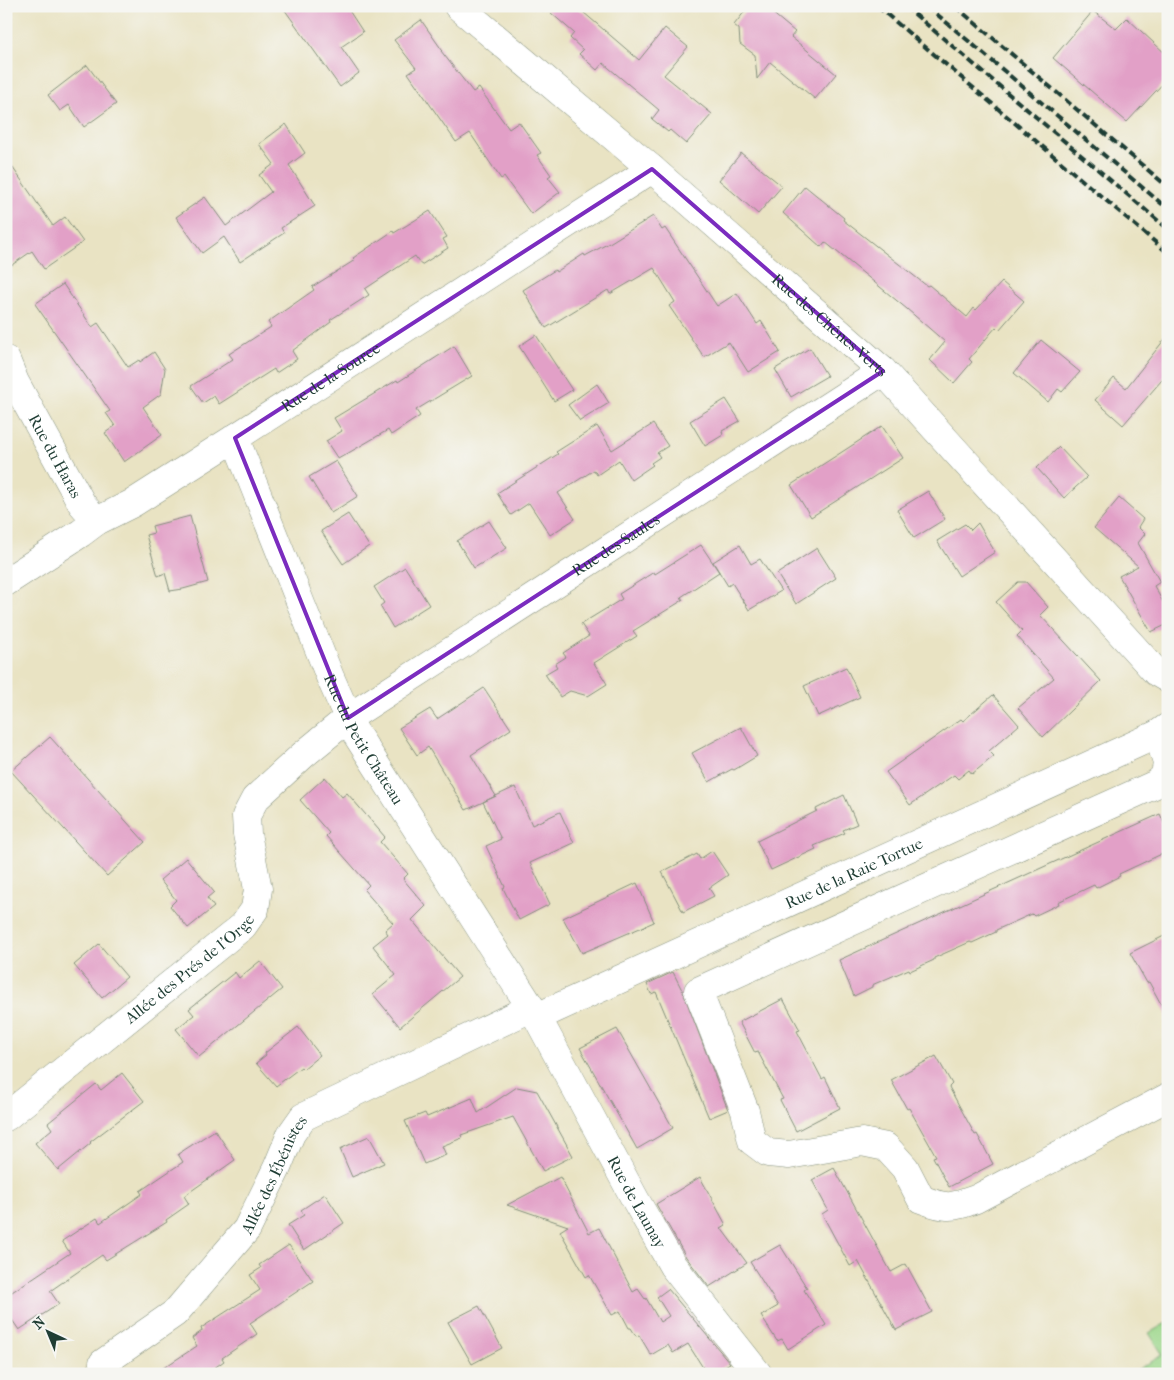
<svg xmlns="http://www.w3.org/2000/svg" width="1174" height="1380" viewBox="0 0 1174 1380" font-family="'IM FELL French Canon',serif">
  <rect width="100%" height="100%" fill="#f6f6f2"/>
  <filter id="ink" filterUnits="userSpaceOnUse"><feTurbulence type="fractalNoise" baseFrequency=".02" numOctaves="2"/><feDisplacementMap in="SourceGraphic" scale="10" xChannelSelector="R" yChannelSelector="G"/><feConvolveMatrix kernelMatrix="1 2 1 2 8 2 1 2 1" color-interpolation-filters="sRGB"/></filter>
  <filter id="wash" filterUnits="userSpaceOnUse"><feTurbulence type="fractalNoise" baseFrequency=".0096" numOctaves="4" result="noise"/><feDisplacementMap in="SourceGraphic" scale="20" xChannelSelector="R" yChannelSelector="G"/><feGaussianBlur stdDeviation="1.12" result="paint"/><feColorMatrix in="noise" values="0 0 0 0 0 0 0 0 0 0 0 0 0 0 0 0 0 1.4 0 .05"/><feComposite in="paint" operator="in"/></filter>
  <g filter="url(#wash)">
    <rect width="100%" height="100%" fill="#e9e3c3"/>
    <!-- green -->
    <polygon fill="#9dd78b" stroke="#5e8a60" points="1168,1322 1168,1374 1130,1374 1163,1355 1149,1333"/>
    <g id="blocks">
      <!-- building -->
      <g fill="#e2a0c7">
        <polygon points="282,6 346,6 363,32 341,47 359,73 340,87"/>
        <polygon points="543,6 576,6 639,60 665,28 688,47 664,75 712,114 686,144 670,130 668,132 652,119 659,110 603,63 597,70 579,54 583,50 570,38 574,33"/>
        <polygon points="749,6 764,6 795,32 791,37 836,74 815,99 770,62 757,79 755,55 740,44 739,29 734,25"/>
        <polygon points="1093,11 1116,29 1127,18 1168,56 1168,78 1127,122 1053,58"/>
        <polygon points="421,20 442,50 441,51 473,92 479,88 509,129 519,122 541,153 537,155 551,175 548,177 560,192 531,214 504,177 501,179 470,133 456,142 408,73 416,68 394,40"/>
        <polygon points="87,65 116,104 84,127 69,105 60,111 48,95"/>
        <polygon points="286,124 305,153 289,165 315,206 281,228 284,233 240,262 224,237 202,253 176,217 205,197 226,226 271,192 259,175 274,164 259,144"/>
        <polygon points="741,153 782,186 758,214 719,180"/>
        <polygon points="6,158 53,226 65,217 83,242 44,269 32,251 6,269"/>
        <polygon points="805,186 844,218 843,220 927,286 929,285 967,317 974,308 976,310 1002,282 1024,301 999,330 996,327 969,359 972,362 954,383 930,360 945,342 907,309 825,242 821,247 783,213"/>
        <polygon points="430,211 447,237 443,239 448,248 421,265 415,256 365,289 369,295 330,320 331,322 292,351 297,359 276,373 274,369 219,404 214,396 203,403 191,386 233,359 229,354 271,327 268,322 314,290 312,287 355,260 353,258 393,231 394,233"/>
        <polygon points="653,216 662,230 665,228 717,306 737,293 757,324 761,321 780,352 748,372 729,342 704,357 669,306 675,302 654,268 610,294 608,290 546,328 523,290 555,270 556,272 584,254 585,256 611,242"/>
        <polygon points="63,284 92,327 98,323 128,367 139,360 140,362 154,352 165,369 161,394 143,407 162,435 124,462 105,433 115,426 106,413 110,411 35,304"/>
        <polygon points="536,335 572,390 554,401 519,346"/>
        <polygon points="1168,335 1168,373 1123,425 1095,400 1114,378 1126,388"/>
        <polygon points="1041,340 1080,372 1062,392 1058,389 1048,402 1014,373"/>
        <polygon points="454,346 472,376 416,410 420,416 391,435 388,430 338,459 326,441 342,431 334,418 397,380 398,382"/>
        <polygon points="810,348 827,376 791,397 775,369"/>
        <polygon points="597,384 609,403 580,421 568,405"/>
        <polygon points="726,399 740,421 722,431 723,435 705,446 690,421"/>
        <polygon points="653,424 668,446 657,453 660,457 651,463 653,465 631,480 619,460 597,475 594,470 558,493 575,519 550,535 529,503 511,515 497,493 558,454 556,452 597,426 612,450"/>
        <polygon points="882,426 903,458 811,517 791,485"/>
        <polygon points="1059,447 1087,477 1064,498 1037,468"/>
        <polygon points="336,461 358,496 331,513 309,477"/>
        <polygon points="928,491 945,519 914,538 897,510"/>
        <polygon points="1119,498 1143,519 1138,527 1145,534 1138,543 1160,582 1154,586 1168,611 1168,624 1151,632 1119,576 1138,566 1094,528"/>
        <polygon points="348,514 369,546 343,564 321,531"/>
        <polygon points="190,516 208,582 183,589 170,591 165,573 158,576 146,535 154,533 152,526"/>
        <polygon points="489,521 507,548 474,568 457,541"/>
        <polygon points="978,523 995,552 959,576 937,541 965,524 971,530"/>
        <polygon points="701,545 719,572 681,597 683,600 633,631 637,636 594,663 607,684 588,696 570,691 560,697 545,674 557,667 555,664 566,657 563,653 589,636 581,624 622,599 619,594 654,572 655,574"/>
        <polygon points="740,545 751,564 760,559 781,591 749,610 732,583 728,586 713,562"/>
        <polygon points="817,548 836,578 796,604 777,574"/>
        <polygon points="405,567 429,605 393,628 380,606 384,603 374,587"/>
        <polygon points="1018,582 1026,582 1048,607 1040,615 1101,681 1043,737 1018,708 1054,678 1017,636 1022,631 996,602"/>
        <polygon points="846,667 860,697 818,716 804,686"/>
        <polygon points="484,688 511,729 471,755 496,796 466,810 428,747 417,755 399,728 430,709 437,719"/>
        <polygon points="993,695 1019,725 989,751 994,756 972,774 969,770 958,779 954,775 910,805 886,772 961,719 963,721"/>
        <polygon points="741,727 757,756 734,770 732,769 709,782 692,753"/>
        <polygon points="50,737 145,842 107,876 11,771"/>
        <polygon points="325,777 342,797 347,793 385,837 380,842 408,874 403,879 426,906 412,920 460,977 400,1027 373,994 396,975 373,946 388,934 385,930 393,923 364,890 369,885 326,836 329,833 300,800"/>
        <polygon points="515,787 532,825 560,812 574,843 530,863 550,904 519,920 503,888 505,887 486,846 501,839 483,802"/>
        <polygon points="844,795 857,824 843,830 845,833 814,846 816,849 771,870 757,841 817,811 816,809"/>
        <polygon points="1160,814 1168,832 1168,851 1119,874 1120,876 1096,888 1094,885 1058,902 1059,904 1034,916 1032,914 996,930 996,932 972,943 970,942 934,958 934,960 910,971 909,969 872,985 872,987 854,996 839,960"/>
        <polygon points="712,851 728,875 709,888 714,896 683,912 662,872 697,854 700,859"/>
        <polygon points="186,858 214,892 207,898 214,907 188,928 170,906 176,900 160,880"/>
        <polygon points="637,883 654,922 582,953 563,918"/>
        <polygon points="1168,934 1168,1017 1149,982 1147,983 1130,953"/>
        <polygon points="99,944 127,977 102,998 74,965"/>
        <polygon points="260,961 282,989 199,1057 176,1029 194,1015 189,1009 235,972 239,978"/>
        <polygon points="673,972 683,992 728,1110 709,1118 656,992 651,994 647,984"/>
        <polygon points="783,999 800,1030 797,1031 822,1079 825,1077 840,1108 796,1131 780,1100 783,1099 758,1052 755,1053 739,1022"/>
        <polygon points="298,1027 320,1055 303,1069 301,1067 276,1086 256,1063 266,1055 265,1053"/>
        <polygon points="617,1029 673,1128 637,1149 580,1048"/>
        <polygon points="936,1056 952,1084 949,1087 975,1135 977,1134 993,1164 949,1187 933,1157 936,1156 909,1108 907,1109 891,1080"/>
        <polygon points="122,1073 144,1101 90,1142 91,1143 58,1170 35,1143 52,1129 48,1123 96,1084 101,1090"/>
        <polygon points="517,1087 537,1091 573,1156 543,1171 513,1117 461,1135 462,1138 442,1146 446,1155 424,1164 405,1121 425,1113 427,1117 472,1098 478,1113"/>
        <polygon points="215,1130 235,1160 184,1196 189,1204 166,1220 167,1222 106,1260 102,1255 50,1291 59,1304 19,1330 6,1311 6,1296 70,1253 62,1241 97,1218 100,1223 142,1194 140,1191 183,1162 178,1154"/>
        <polygon points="369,1136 384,1163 352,1177 340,1149"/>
        <polygon points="834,1168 891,1272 906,1264 932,1312 896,1330 858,1261 850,1266 822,1214 828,1210 812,1180"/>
        <polygon points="560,1177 589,1233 599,1228 633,1292 638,1289 645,1299 646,1298 660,1322 669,1316 657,1297 668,1289 730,1363 712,1374 707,1374 688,1344 673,1353 668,1345 651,1355 639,1335 636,1336 631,1328 629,1328 620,1311 612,1315 589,1275 586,1277 560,1231 568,1226 507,1205"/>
        <polygon points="700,1177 726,1225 721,1228 747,1263 709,1287 686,1257 656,1204"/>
        <polygon points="325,1194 344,1223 304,1250 288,1225 304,1215 301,1210"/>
        <polygon points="289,1245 313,1281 250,1323 257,1334 222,1358 224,1361 206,1374 154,1374 197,1346 192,1338 202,1331 201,1328 260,1290 250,1275 261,1268 259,1265"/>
        <polygon points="780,1245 807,1288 804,1290 826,1325 788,1349 782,1339 777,1341 761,1316 778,1306 750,1262"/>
        <polygon points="479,1306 502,1348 472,1364 448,1322"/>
      </g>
    </g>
  </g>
  <g filter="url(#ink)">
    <use href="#blocks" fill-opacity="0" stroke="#84907c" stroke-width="1"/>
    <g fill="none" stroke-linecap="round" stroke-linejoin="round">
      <!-- street casing -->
      <g stroke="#84907c" stroke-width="29">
        <g id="street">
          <path id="s1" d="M458,6L652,169L883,371L1156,672L1168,679"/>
          <path id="s2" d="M6,360L15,382L82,504L97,521"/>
          <path id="s3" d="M235,438L330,677L353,729L537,1017L635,1199L673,1266L758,1374"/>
          <path id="s4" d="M6,582L81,533L97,521L133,503L235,438L652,169"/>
          <path d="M1158,734L1167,763L1165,776L1156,784L698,991L745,1111L752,1141L768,1153L789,1155L862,1142L886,1147L905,1168L921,1199C947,1209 951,1208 976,1199L1168,1097"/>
          <path id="s5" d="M537,1017L1158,734L1168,727"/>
          <path id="s6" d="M6,1117L243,926L255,909L258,889L247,834L246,816L255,799L303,755L348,718L883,371"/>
          <path id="s7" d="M103,1363L175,1313L247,1229L277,1168L291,1134L303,1117L531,1008"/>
        </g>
      </g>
      <!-- street -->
      <use href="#street" stroke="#fff" stroke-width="28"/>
      <!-- rail -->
      <g stroke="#1f3d34" stroke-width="4" stroke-dasharray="8 4" stroke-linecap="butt">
        <polyline points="877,6 1168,253"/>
        <polyline points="905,6 1168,229"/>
        <polyline points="927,6 1168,209"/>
        <polyline points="955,6 1168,187"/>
      </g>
    </g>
  </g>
  <!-- marked area -->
  <path fill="none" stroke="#7b2cbf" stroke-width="4" stroke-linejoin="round" d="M652,169L883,371L348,718L235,438Z"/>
  <g text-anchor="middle" stroke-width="4" stroke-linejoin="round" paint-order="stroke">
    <!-- street labels -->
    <g font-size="16" fill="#1f3d34" stroke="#f6f6f2">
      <text dy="6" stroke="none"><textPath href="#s1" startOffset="490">Rue des Chênes Verts</textPath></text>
      <text dy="6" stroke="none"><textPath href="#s4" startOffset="384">Rue de la Source</textPath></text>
      <text dy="6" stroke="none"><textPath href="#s2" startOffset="108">Rue du Haras</textPath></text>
      <text dy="6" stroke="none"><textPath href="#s6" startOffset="881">Rue des Saules</textPath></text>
      <text dy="6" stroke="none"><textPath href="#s3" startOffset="328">Rue du Petit Château</textPath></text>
      <text dy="6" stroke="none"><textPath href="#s5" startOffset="348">Rue de la Raie Tortue</textPath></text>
      <text dy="6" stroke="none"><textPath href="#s6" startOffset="236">Allée des Prés de l'Orge</textPath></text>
      <text dy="6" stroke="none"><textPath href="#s7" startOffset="259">Allée des Ébénistes</textPath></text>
      <text dy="6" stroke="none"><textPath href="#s3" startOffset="866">Rue de Launay</textPath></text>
    </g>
  </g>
  <!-- margin -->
  <rect width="1174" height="1380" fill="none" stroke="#f6f6f2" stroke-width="25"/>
  <!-- north arrow -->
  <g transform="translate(48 1332) rotate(316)" stroke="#f6f6f2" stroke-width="4" paint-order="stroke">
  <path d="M0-4L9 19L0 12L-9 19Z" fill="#1f3d34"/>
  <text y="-8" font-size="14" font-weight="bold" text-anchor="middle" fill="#1f3d34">N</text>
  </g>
</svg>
